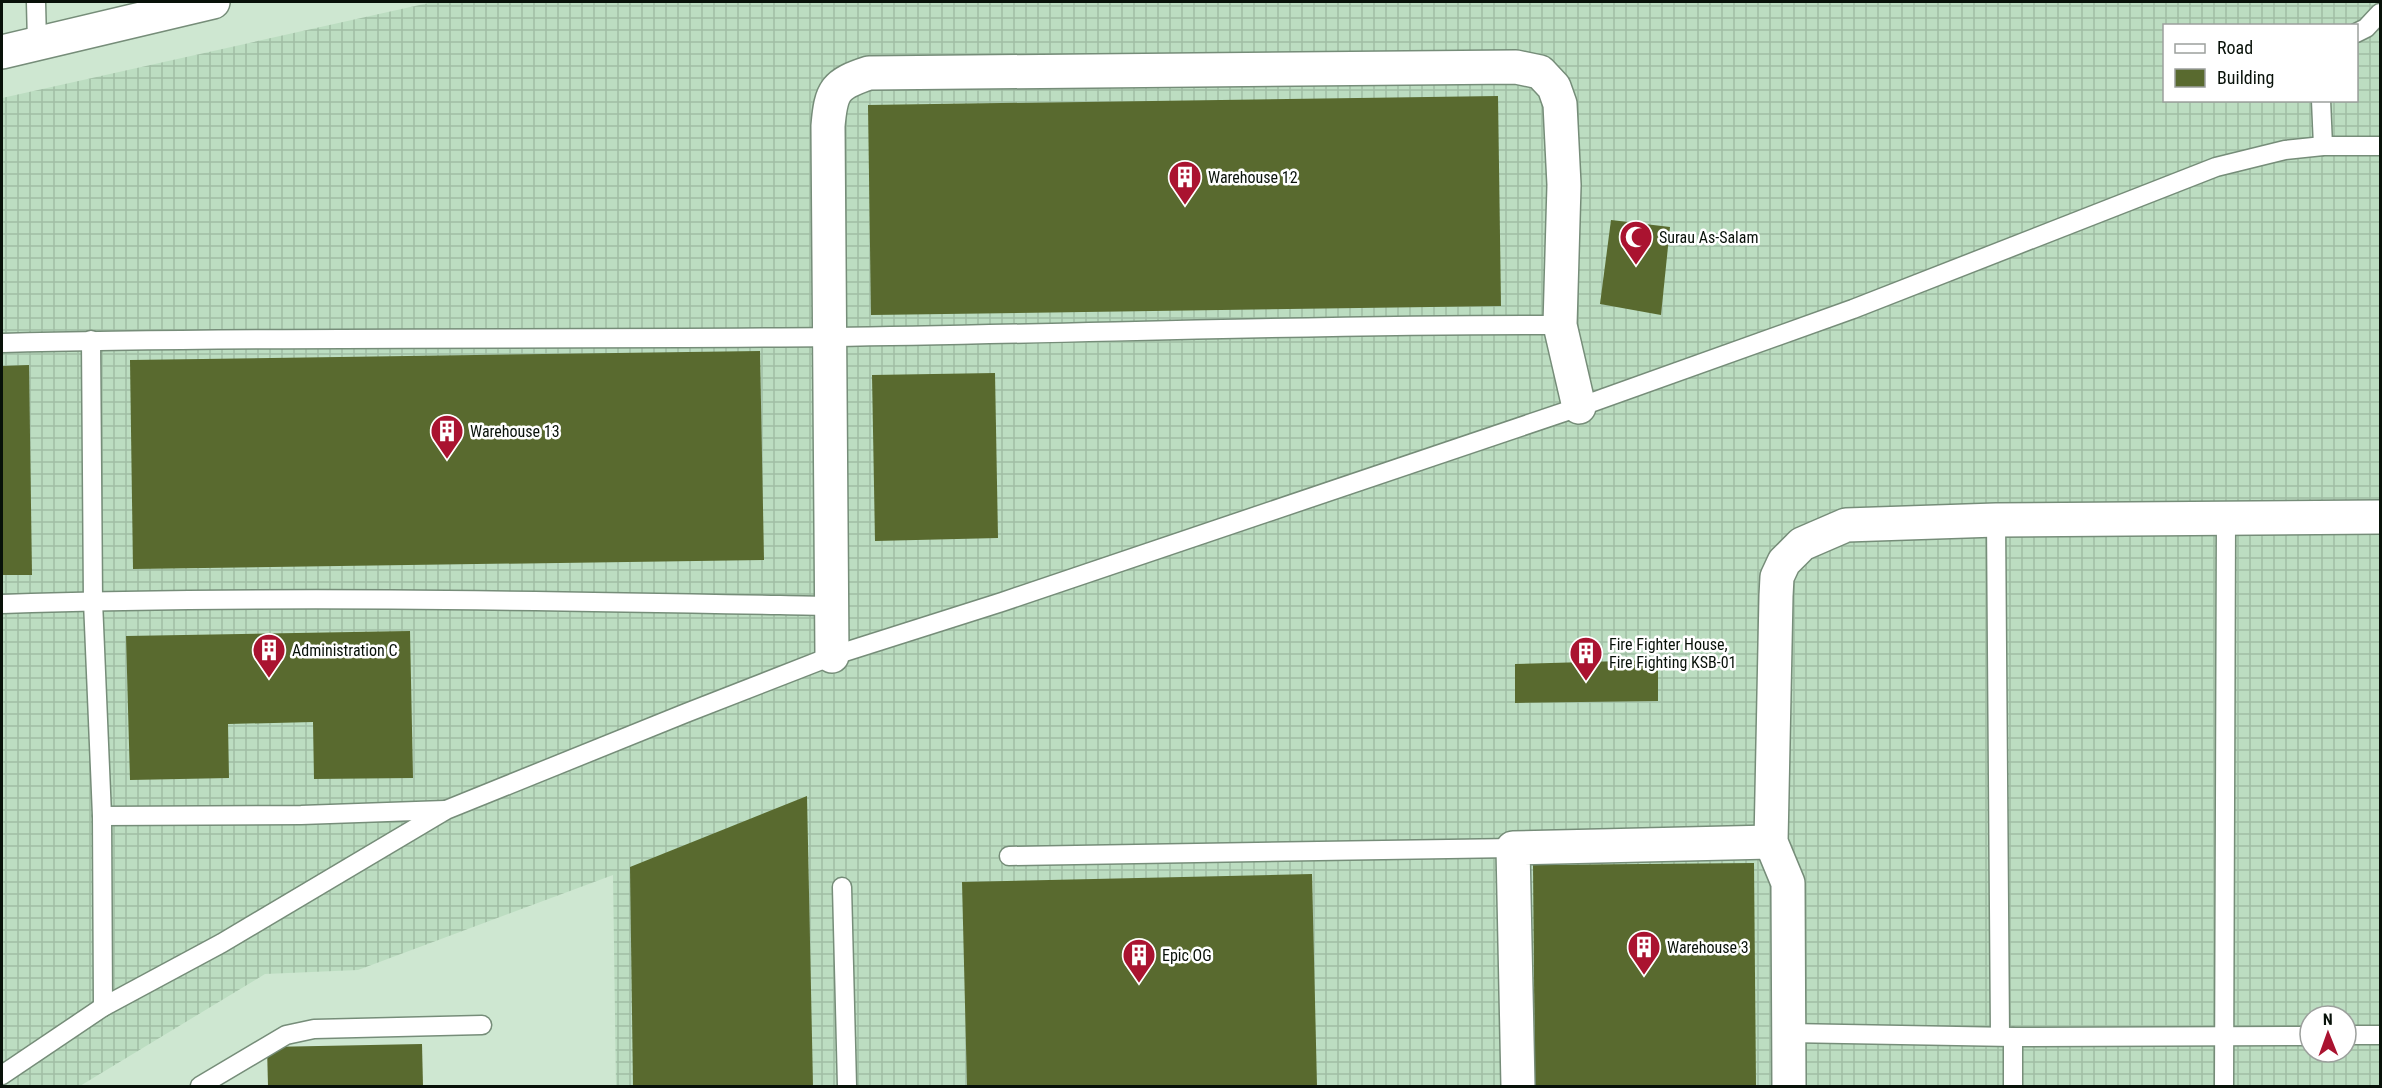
<svg xmlns="http://www.w3.org/2000/svg" width="2382" height="1088" viewBox="0 0 2382 1088" font-family="'Roboto Condensed',sans-serif">
  <defs>
    <pattern id="industrial-grid" width="8" height="8" patternUnits="userSpaceOnUse" patternTransform="scale(1.5)"><rect width="8" height="8" fill="#bcddc1"/><path d="M0 4h8M4 0v8" fill="none" stroke="#a0bda4"/></pattern>
  </defs>
  <rect width="100%" height="100%" fill="#cee7d1"/>
  <!-- industrial -->
  <path fill="url(#industrial-grid)" fill-rule="evenodd" d="M433,2H2380V1086H616L613,875L358,970L265,974L80,1086H2V98ZM2164,26H2356V100H2164ZM2310,1016H2346V1052H2310Z"/>
  <!-- building -->
  <g fill="#596a2f">
    <polygon points="1498,96 1501,306 871,315 868,105"/>
    <polygon points="1611,220 1670,227 1661,315 1600,304"/>
    <polygon points="760,351 764,560 133,569 130,360"/>
    <polygon points="29,365 32,575 2,575 2,366"/>
    <polygon points="995,373 998,538 875,541 872,375"/>
    <polygon points="410,631 413,778 314,779 313,722 228,724 229,778 130,780 126,636"/>
    <polygon points="1658,660 1658,701 1515,703 1515,664"/>
    <polygon points="807,796 813,1086 633,1086 630,867"/>
    <polygon points="1754,863 1756,1086 1535,1086 1533,865"/>
    <polygon points="1312,874 1317,1086 967,1086 962,882"/>
    <polygon points="422,1044 423,1086 268,1086 267,1047"/>
  </g>
  <g fill="none" stroke-linecap="round" stroke-linejoin="round">
    <!-- service casing -->
    <g stroke="#768d79" stroke-width="21">
      <g id="service">
        <polyline points="36,2 37,43"/>
        <polyline points="2356,33 2366,28 2380,13"/>
        <polyline points="2321,100 2323,146"/>
        <polyline points="91,340 93,601 102,816 103,1007"/>
        <path d="M2,343C278,336 555,340 832,337C1075,334 1317,324 1560,325"/>
        <polyline points="1996,520 2000,1036"/>
        <path d="M2,604C278,595 555,601 831,606"/>
        <polyline points="102,816 301,815 445,810"/>
        <polyline points="1009,856 1513,848"/>
        <polyline points="842,887 847,1086"/>
        <polyline points="1788,1033 2013,1037 2310,1036"/>
        <polyline points="2346,1035 2380,1035"/>
        <polyline points="2013,1037 2013,1086"/>
        <polyline points="2,1075 103,1007 222,943 446,810 686,713 832,656 1002,602 1579,407 1853,309 2216,167 2285,150 2323,146 2380,146"/>
        <polyline points="200,1086 286,1035 314,1029 482,1025"/>
        <polyline points="2224,1086 2226,519"/>
      </g>
    </g>
    <!-- minor casing -->
    <g stroke="#768d79" stroke-width="36">
      <g id="minor">
        <polyline points="2,52 213,2"/>
        <path d="M832,656L828,126C831,90 835,84 869,73L1516,67L1540,72L1554,87L1560,104L1564,185L1560,325L1579,407"/>
        <polyline points="1518,1086 1513,848 1771,842"/>
        <polyline points="1789,1086 1788,883 1771,842 1776,596 1777,577 1784,562 1802,544 1846,525 1996,520 2380,517"/>
      </g>
    </g>
    <!-- service -->
    <use href="#service" stroke="#fff" stroke-width="18"/>
    <!-- minor -->
    <use href="#minor" stroke="#fff" stroke-width="33"/>
  </g>
  <!-- icons -->
  <defs>
    <g id="building-pin" transform="scale(1.725)"><path d="M0 17L-7.5 6A9.5 9.5 0 1 1 7.5 6Z" fill="#aa1330" stroke="#fff"/><path d="M-4-6H4V6H1V3H-1V6H-4ZM-2.5-4.3h1.7v1.8h-1.7ZM.8-4.3h1.7v1.8H.8ZM-2.5-1h1.7V.8h-1.7ZM.8-1h1.7V.8H.8Z" fill="#fff"/></g>
    <g id="mosque-pin" transform="scale(1.725)"><path d="M0 17L-7.5 6A9.5 9.5 0 1 1 7.5 6Z" fill="#aa1330" stroke="#fff"/><path d="M3.5-4.9A6 6 0 1 0 3.5 4.9A5 5 0 1 1 3.5-4.9Z" fill="#fff"/></g>
  </defs>
  <g fill-rule="evenodd">
    <use href="#building-pin" x="1185" y="177"/>
    <use href="#mosque-pin" x="1636" y="237"/>
    <use href="#building-pin" x="447" y="431"/>
    <use href="#building-pin" x="269" y="650"/>
    <use href="#building-pin" x="1586" y="653"/>
    <use href="#building-pin" x="1644" y="947"/>
    <use href="#building-pin" x="1139" y="955"/>
  </g>
  <g text-anchor="middle" stroke-width="5" stroke-linejoin="round" paint-order="stroke">
    <!-- poi labels -->
    <g font-size="16" fill="#081109" stroke="#fff" text-anchor="start">
      <text x="1208" y="183">Warehouse 12</text>
      <text x="1659" y="243">Surau As-Salam</text>
      <text x="470" y="437">Warehouse 13</text>
      <text x="1609" y="650">Fire Fighter House,<tspan x="1609" dy="18">Fire Fighting KSB-01</tspan></text>
      <text x="292" y="656">Administration C</text>
      <text x="1667" y="953">Warehouse 3</text>
      <text x="1162" y="961">Epic OG</text>
    </g>
  </g>
  <!-- border -->
  <rect width="2382" height="1088" fill="none" stroke="#081109" stroke-width="6"/>
  <!-- legend -->
  <rect x="2163" y="24" width="195" height="78" fill="#ffffff" stroke="#9ca09d" stroke-width="1.5"/>
  <rect x="2175" y="44" width="30" height="9" fill="#ffffff" stroke="#9ca09d" stroke-width="1.5"/>
  <text x="2217" y="54" font-size="18" fill="#081109">Road</text>
  <rect x="2175" y="69" width="30" height="18" fill="#596a2f" stroke="#9ca09d" stroke-width="1.5"/>
  <text x="2217" y="84" font-size="18" fill="#081109">Building</text>
  <!-- north arrow -->
  <g transform="translate(2328 1034) rotate(359)"><circle r="28" fill="#ffffff" stroke="#9ca09d" stroke-width="1.5"/>
  <path d="M0-4.5L10 22L0 15L-10 22Z" fill="#aa1330"/>
  <text y="-9" font-size="16" font-weight="bold" text-anchor="middle" fill="#081109">N</text>
  </g>
</svg>
